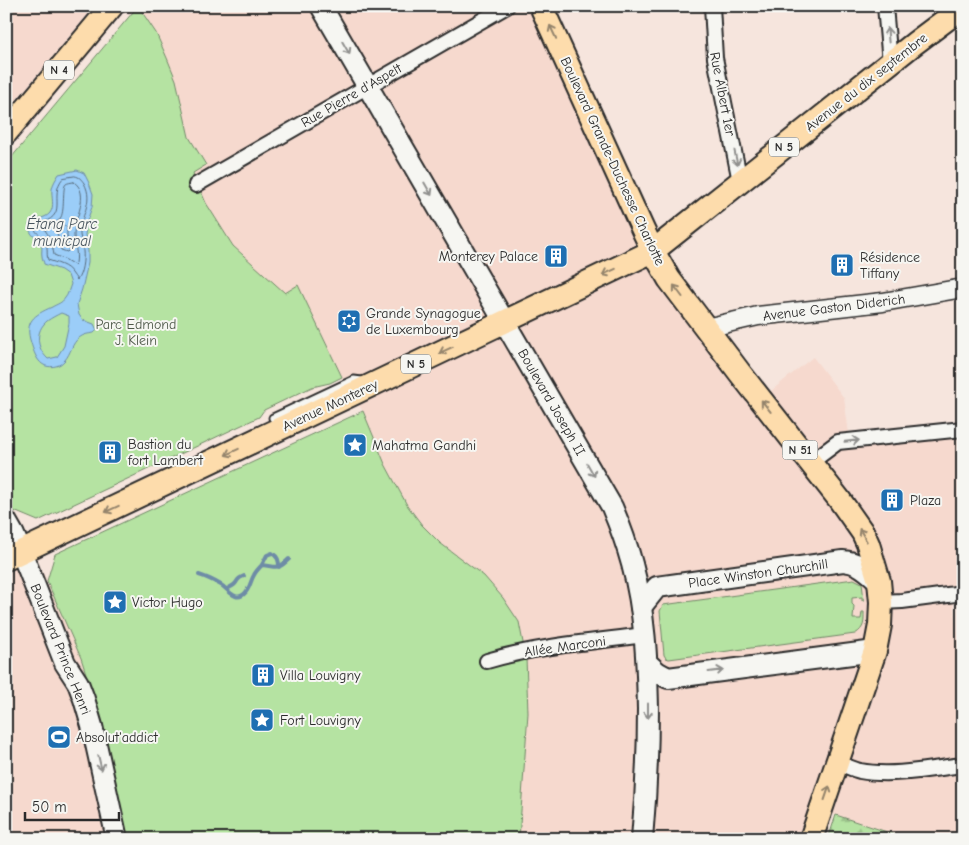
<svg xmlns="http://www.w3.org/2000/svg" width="969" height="845" viewBox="0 0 969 845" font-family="'Comic Neue',sans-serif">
  <defs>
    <pattern id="forest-firs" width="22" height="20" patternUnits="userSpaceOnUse" patternTransform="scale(1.25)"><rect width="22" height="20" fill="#b5e3a2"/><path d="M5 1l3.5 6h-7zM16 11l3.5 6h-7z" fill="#9cc38c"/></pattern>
  </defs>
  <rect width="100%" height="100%" fill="#f6e5dd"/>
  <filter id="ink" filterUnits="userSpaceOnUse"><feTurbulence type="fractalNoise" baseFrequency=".02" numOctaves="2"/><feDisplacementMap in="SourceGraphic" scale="10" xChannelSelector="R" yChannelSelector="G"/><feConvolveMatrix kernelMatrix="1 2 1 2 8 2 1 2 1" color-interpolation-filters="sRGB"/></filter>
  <g filter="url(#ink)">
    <!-- built -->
    <g fill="#f6d9ce">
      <polygon points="6,6 95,6 6,112"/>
      <polygon points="139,6 541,6 643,230 761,399 813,357 844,398 850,441 963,429 963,593 952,595 961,660 957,664 959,679 963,678 963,839 904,839 904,838 821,810 811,839 519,839 528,713 526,658 519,622 503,598 484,576 440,543 422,525 407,505 385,464 363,411 351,395 298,286 285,294 233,246 206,203 193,173 206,165 189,137 176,80 167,58 156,33"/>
      <polygon points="6,498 47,581 81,658 102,724 128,839 6,839"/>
    </g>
    <!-- forest -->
    <polygon fill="url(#forest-firs)" stroke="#708766" points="836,815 905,838 904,839 828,839"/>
    <!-- park -->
    <g fill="#b5e3a2" stroke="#708766">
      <polygon points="138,6 156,33 167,58 176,80 189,137 206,165 193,173 206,203 233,246 285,293 298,285 342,377 330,383 312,387 264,410 259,417 38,521 14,511 6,498 6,164"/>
      <polygon points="363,411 385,464 407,505 422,525 440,543 484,576 503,598 519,622 526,658 528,713 519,839 128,839 102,724 81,658 47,581 55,554"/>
      <path d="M854,579L862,583L864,600H862V597L852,598V604L854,606L853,619H861L862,612H864C864,622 865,628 855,634L669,659L666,658L664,655L660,611L663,605Z"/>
    </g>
    <!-- water -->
    <path fill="#9bcdf8" stroke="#6e8ca6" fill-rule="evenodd" d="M77,170L84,173L89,183L93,194L92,207L87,221L85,235L88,251V263L82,289L77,304L79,315L83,320L94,324L97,330L94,333C88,334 84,334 79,338C72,343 71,353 65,360C62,363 60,365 56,366C40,370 35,356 31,343C24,321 34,315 52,307C57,304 62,303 65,298C68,295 69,289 71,284L68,275L61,270L44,264C44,262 42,259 42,256C41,252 43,248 41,244C37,236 29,237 29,224C35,217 44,220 50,213C55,206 51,197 52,189C53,183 56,179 59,174ZM61,313L69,316V323L64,346L57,357L48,359C36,348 35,331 47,321C51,318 57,315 61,313Z"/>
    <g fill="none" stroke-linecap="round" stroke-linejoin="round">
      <!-- shore -->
      <g stroke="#586c7d" stroke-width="1">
        <path d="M75,176C80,177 81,179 84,183C95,203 79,216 80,235C81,241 83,246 83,251C84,259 82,274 77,280C75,278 74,275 72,273C67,265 56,263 48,260C46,253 49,246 44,239C40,234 37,235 34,227L36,224C72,217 47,196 63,178Z"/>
        <path d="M74,182C91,194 74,218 74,235C74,245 78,252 76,263L74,265L66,260L54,255C52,244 52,240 45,230C50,226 58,223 61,217C65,209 62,187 66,184C67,183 72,182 74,182Z"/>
        <polygon points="64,226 66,226 67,228 67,235 69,250 67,252 61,250 57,233 57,231"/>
      </g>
      <!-- stream -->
      <g stroke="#6e8ca6" stroke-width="4">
        <path d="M262,565L267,555L272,553C278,557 279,560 279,567"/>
        <path d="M199,575C206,577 214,581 221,585C228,589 236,604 246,592C250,587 251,580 254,575C256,571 259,568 262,565C276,566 277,571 289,559"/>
        <path d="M227,589C229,588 233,586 235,584C239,580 236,579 244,576"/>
      </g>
      <!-- service casing -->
      <g stroke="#2b2b2b" stroke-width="11">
        <polyline id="service" points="273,418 354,380 362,381"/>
      </g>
      <!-- minor casing -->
      <g stroke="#2b2b2b" stroke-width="18">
        <g id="minor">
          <polyline points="712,6 715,58 740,181"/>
          <polyline points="885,6 890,63"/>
          <polyline points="196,185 507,6"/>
          <polyline points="810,463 838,442 963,429"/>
          <polyline points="881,602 902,601 963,593"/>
          <path d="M487,661C537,646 592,642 645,635"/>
          <path d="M837,763C845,765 852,769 860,771C892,777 930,769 963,765"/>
        </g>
      </g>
      <!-- tertiary casing -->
      <g stroke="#2b2b2b" stroke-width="21">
        <polyline id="tertiary" points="706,328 758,316 883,302 963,288"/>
      </g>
      <!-- secondary casing -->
      <g stroke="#2b2b2b" stroke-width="24">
        <g id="secondary">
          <path d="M321,6L612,507C620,526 627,545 632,564C645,612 647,660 648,709C648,753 646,795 642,839"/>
          <polyline points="6,521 14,535 29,571 65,663 78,683 84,699 92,726 117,839"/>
          <path d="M641,607L657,587L843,561C859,562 867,571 879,581"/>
          <polyline points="647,663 657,672 668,678 875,651"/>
        </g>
      </g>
      <!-- primary casing -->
      <g stroke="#2b2b2b" stroke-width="26">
        <g id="primary">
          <polyline points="541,6 643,230 653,251 669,279 740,373 839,499 863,533 868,544 879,581 881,602 880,625 875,651 811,839"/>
          <polyline points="6,133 112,6"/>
          <polyline points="6,559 653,251 915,43 963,7"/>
        </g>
      </g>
      <!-- service -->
      <use href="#service" stroke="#f6f6f2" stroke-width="7"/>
      <!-- minor -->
      <use href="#minor" stroke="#f6f6f2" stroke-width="14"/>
      <!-- tertiary -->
      <use href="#tertiary" stroke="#f6f6f2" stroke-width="18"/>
      <!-- secondary -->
      <use href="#secondary" stroke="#f6f6f2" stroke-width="20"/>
      <!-- primary -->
      <use href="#primary" stroke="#fddcac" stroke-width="22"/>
    </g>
    <!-- one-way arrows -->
    <defs><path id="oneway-shaft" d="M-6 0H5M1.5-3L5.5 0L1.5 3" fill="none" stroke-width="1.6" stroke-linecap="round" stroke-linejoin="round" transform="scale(1.25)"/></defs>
    <g stroke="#94846c">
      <use href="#oneway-shaft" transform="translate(553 32) rotate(-115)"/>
      <use href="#oneway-shaft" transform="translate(609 272) rotate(155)"/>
      <use href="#oneway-shaft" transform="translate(678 291) rotate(-127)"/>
      <use href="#oneway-shaft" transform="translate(446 350) rotate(155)"/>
      <use href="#oneway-shaft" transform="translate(766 406) rotate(-128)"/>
      <use href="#oneway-shaft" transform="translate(232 452) rotate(155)"/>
      <use href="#oneway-shaft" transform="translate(112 509) rotate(155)"/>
      <use href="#oneway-shaft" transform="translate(863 535) rotate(-120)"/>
      <use href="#oneway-shaft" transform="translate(827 793) rotate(-71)"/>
    </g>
    <g stroke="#90908e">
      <use href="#oneway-shaft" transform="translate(888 35) rotate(-95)"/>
      <use href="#oneway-shaft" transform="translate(346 48) rotate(60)"/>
      <use href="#oneway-shaft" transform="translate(736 158) rotate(78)"/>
      <use href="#oneway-shaft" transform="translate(428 189) rotate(60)"/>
      <use href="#oneway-shaft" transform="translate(852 441) rotate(-6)"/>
      <use href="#oneway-shaft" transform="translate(591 470) rotate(60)"/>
      <use href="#oneway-shaft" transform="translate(716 671) rotate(-7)"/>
      <use href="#oneway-shaft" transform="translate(648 711) rotate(90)"/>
      <use href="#oneway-shaft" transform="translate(100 763) rotate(77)"/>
    </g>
  </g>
  <!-- icons -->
  <defs>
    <g id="building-square" transform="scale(1.25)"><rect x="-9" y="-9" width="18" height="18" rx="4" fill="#1f6fb2" stroke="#f6f6f2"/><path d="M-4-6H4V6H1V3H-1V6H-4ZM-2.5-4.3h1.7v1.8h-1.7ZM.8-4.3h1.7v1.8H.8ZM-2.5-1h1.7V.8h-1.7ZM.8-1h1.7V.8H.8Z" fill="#fff"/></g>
    <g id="synagogue-square" transform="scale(1.25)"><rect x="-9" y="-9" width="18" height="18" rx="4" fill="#1f6fb2" stroke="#f6f6f2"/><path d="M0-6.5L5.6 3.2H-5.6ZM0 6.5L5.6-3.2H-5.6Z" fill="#fff"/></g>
    <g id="sight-square" transform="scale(1.25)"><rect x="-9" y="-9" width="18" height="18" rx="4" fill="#1f6fb2" stroke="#f6f6f2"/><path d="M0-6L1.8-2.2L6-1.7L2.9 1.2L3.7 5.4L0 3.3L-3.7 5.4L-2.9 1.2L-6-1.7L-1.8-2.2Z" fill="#fff"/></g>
    <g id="stadium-square" transform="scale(1.25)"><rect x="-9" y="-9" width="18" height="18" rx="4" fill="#1f6fb2" stroke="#f6f6f2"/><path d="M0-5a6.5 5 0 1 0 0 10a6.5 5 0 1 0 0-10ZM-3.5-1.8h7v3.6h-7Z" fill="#fff"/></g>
  </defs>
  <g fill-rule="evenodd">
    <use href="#building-square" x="556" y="256"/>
    <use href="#building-square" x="842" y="265"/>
    <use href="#synagogue-square" x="349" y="321"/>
    <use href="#sight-square" x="355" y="445"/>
    <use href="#building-square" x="110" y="452"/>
    <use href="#building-square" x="892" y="500"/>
    <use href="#sight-square" x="115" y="602"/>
    <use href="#building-square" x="263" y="675"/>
    <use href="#sight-square" x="262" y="720"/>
    <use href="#stadium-square" x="59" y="737"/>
  </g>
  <g text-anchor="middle" stroke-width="4" stroke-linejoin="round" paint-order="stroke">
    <!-- shield labels -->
    <g fill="#f6f6f2" stroke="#686867" stroke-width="1">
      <rect x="44" y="60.5" width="30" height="19" rx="4"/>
      <rect x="769" y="137.5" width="30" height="19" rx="4"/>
      <rect x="401" y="354.5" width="30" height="19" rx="4"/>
      <rect x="782.5" y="440.5" width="35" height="19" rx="4"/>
    </g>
    <g font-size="12" font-weight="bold" fill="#2b2b2b">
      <text x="59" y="74">N 4</text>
      <text x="784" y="151">N 5</text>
      <text x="416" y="368">N 5</text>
      <text x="800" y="454">N 51</text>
    </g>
    <!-- street labels -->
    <g font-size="14" fill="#2b2b2b" stroke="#f6f6f2">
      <text transform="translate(866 82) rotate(-38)" y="5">Avenue du dix septembre</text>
      <text transform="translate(723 94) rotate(79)" y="5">Rue Albert 1er</text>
      <text transform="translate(351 95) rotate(-30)" y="5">Rue Pierre d'Aspelt</text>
      <text transform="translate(613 161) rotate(65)" y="5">Boulevard Grande-Duchesse Charlotte</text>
      <text transform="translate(834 307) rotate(-7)" y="5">Avenue Gaston Diderich</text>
      <text transform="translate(552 402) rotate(60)" y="5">Boulevard Joseph II</text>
      <text transform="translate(330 405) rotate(-25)" y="5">Avenue Monterey</text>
      <text transform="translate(758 573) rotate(-8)" y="5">Place Winston Churchill</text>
      <text transform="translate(565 646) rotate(-8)" y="5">Allée Marconi</text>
      <text transform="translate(61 649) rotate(68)" y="5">Boulevard Prince Henri</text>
    </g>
    <!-- poi labels -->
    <g font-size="14" fill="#2b2b2b" stroke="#f6f6f2" text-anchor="start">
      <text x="538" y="261" text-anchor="end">Monterey Palace</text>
      <text x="860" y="262">Résidence<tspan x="860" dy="16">Tiffany</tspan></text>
      <text x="366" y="318">Grande Synagogue<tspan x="366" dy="16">de Luxembourg</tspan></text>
      <text x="128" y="449">Bastion du<tspan x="128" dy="16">fort Lambert</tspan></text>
      <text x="372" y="450">Mahatma Gandhi</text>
      <text x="910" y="505">Plaza</text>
      <text x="132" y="607">Victor Hugo</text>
      <text x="280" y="680">Villa Louvigny</text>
      <text x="280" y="725">Fort Louvigny</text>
      <text x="76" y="742">Absolut'addict</text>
    </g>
    <!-- park labels -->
    <g font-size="14" fill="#4e5949" stroke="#f6f6f2">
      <text x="136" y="329">Parc Edmond<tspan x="136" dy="16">J. Klein</tspan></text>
    </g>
    <!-- water labels -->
    <g font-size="15" font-style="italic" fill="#47545e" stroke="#f6f6f2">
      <text x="62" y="229">Étang Parc<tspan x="62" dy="17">municpal</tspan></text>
    </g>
  </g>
  <!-- margin -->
  <rect width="969" height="845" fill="none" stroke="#f6f6f2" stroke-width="25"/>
  <rect x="12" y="12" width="944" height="820" fill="none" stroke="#2b2b2b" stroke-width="2" filter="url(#ink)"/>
  <!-- scale -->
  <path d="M25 812v8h94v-8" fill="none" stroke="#2b2b2b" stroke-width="2.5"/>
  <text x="32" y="812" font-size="15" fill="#2b2b2b" stroke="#f6f6f2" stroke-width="4" paint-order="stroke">50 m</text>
</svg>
